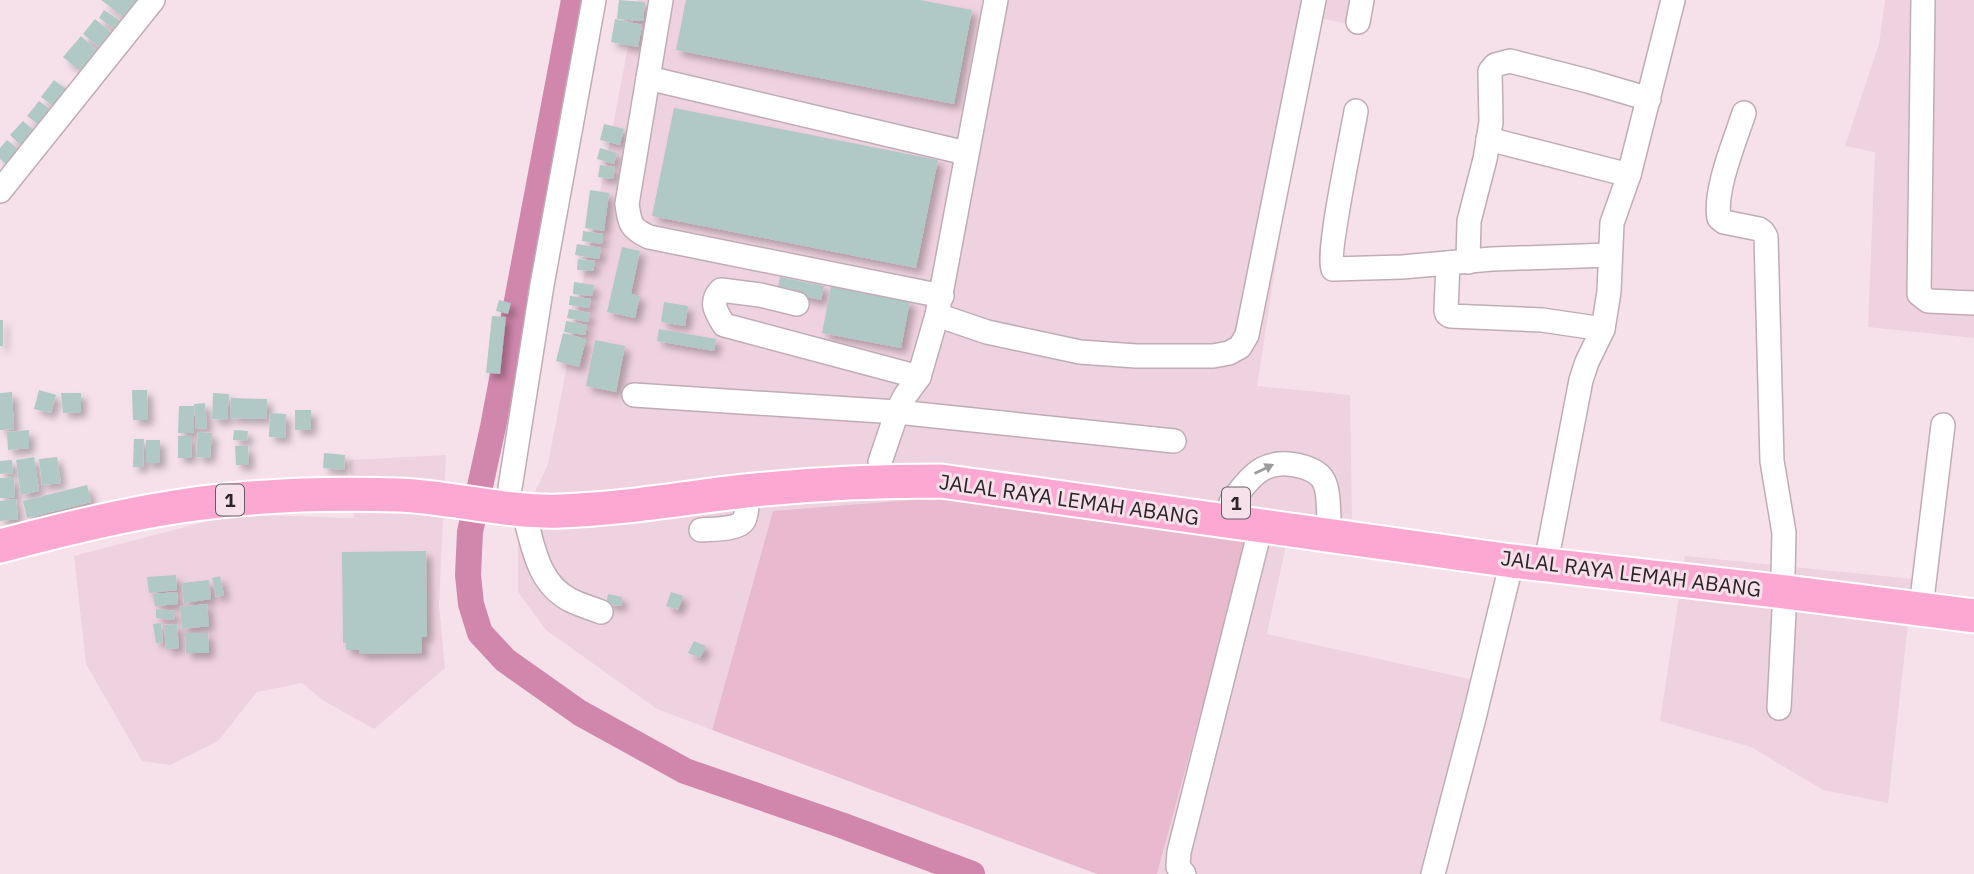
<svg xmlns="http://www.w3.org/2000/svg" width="1974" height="874" viewBox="0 0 1974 874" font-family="'IBM Plex Sans',sans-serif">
  <defs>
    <filter id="shadow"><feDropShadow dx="5.5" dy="5.5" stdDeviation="3.5" flood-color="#0004"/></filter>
  </defs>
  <rect width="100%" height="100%" fill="#f6e1ea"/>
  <!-- built -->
  <g fill="#efd2df">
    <polygon points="637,0 1357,0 1354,25 1314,17 1257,386 1350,395 1352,519 1293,512 1267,634 1496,685 1439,874 1157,874 1246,544 773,511 712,730 657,709 546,630 518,592 518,529 548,464"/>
    <polygon points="1885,0 1974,0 1974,338 1868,327 1875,152 1845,146 1879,44"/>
    <polygon points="446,455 439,606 445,668 374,729 324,701 302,683 257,692 218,741 170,765 142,761 86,664 74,556 235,514 354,518 349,460"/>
    <polygon points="1685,556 1913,579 1888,803 1823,790 1751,747 1660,721"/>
  </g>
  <!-- green -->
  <polygon fill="#e8b9cf" points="937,498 1247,543 1157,874 1097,874 712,730 773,511"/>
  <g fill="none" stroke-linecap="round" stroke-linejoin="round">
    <!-- river -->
    <polyline stroke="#d187ac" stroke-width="26" points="574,0 493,427 470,532 468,575 471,604 480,633 505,660 580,713 685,771 841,825 972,874"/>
  </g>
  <!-- building -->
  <g fill="#b0c8c6" filter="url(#shadow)">
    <polygon points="101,0 145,0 129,21"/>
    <polygon points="619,0 645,2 643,21 617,19"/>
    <polygon points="686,0 920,0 972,10 954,104 676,50"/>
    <polygon points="104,10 123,23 117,31 99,18"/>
    <polygon points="95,19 113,34 101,49 83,34"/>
    <polygon points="615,19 642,25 638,47 611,42"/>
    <polygon points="81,36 103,56 86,76 63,57"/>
    <polygon points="54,80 70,92 57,109 41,97"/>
    <polygon points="39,101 54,112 42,127 27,116"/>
    <polygon points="674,108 938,160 916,268 652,216"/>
    <polygon points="23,121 38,134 25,149 10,135"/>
    <polygon points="604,124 624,129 620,145 600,140"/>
    <polygon points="7,140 23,153 10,168 0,159 0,148"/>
    <polygon points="600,148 617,153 614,164 597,159"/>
    <polygon points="600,165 615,167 613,179 598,177"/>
    <polygon points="590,190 609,193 604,231 585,228"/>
    <polygon points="583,231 603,234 602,244 582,241"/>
    <polygon points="577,244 601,248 599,259 575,255"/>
    <polygon points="622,247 640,251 631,294 640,296 635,318 607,312"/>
    <polygon points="578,259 595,261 593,271 577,270"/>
    <polygon points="780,277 824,286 821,300 777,291"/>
    <polygon points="574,282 594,285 592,296 573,294"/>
    <polygon points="831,286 910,301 901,348 822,333"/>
    <polygon points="570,296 591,299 589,308 569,305"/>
    <polygon points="499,300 511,303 508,314 496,311"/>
    <polygon points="664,302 688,306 685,326 661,322"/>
    <polygon points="569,309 590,313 588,322 567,318"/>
    <polygon points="492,316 506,317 500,374 486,373"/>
    <rect x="0" y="320" width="3" height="26"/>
    <polygon points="566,321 587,325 585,335 564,332"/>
    <polygon points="659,329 716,339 714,351 657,341"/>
    <polygon points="563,333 586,339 579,367 556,361"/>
    <polygon points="595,340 625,346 616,392 586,386"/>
    <polygon points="39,390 56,395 51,413 34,409"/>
    <polygon points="132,390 147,390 148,420 133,420"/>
    <polygon points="12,392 14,429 0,430 0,393"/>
    <polygon points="61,393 81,393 81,412 63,413"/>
    <polygon points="213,393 229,394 227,420 212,419"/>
    <polygon points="231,398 267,399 266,419 230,418"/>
    <polygon points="205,403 207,428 196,429 194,404"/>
    <polygon points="179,406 194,406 194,433 178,433"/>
    <rect x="295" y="410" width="16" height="20"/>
    <polygon points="270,413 286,414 285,438 269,437"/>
    <polygon points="29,430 29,448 8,450 7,432"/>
    <polygon points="234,430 248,431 247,441 233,440"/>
    <polygon points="198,432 212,433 210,458 196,457"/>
    <polygon points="178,436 192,436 191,458 178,458"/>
    <polygon points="134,439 144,439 143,467 133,467"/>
    <rect x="146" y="440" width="14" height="23"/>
    <polygon points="235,446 248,446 249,465 236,465"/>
    <polygon points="324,453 345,455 344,470 323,468"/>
    <polygon points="34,457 39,491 21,495 16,460"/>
    <polygon points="57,457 61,483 42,485 39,459"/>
    <polygon points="12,460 13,473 0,474 0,461"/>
    <polygon points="14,477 15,498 0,498 0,478"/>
    <polygon points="87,485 91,502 27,518 23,501"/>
    <polygon points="16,499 18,519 0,521 0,501"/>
    <polygon points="426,551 427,637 422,637 422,653 359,654 359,650 346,650 346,643 343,643 342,552"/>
    <polygon points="176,575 177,590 149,593 147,577"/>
    <polygon points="220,576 224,595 216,597 212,578"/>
    <polygon points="209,580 211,599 184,603 182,583"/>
    <polygon points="177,592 178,604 155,606 153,594"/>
    <polygon points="671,592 683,596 678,610 666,606"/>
    <polygon points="608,594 622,597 621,606 606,604"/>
    <polygon points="207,604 209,626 182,629 180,607"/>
    <polygon points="156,609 175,611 174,620 156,618"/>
    <polygon points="161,623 163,642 156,643 153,624"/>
    <polygon points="177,624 179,648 166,649 164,625"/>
    <polygon points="185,633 208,633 209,653 186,653"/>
    <polygon points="694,641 706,646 700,658 688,653"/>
  </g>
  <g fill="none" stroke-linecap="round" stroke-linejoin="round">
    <!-- minor casing -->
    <g stroke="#c0acb5" stroke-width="26">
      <g id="minor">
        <path d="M661,0L627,204C630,224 630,228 649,237L942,296"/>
        <polyline points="1923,0 1919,294 1928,301 1974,303"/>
        <polyline points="1358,22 1362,0"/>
        <polyline points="648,78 966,153"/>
        <path d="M1356,111C1352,136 1326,255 1333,269L1402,267L1492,259L1610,255"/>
        <path d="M1744,113C1735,141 1714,190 1719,218L1724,222L1759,229L1763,232L1766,237L1772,461L1784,533L1783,574"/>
        <polyline points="1488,139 1629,175"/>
        <polyline points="0,191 153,0"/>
        <polyline points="1468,262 1469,221 1485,159 1491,122 1490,71 1495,65 1510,61 1588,81 1649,99"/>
        <polyline points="1448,263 1446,311 1447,314 1450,316 1542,320 1603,329"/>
        <path d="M797,304L760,295L721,290C709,302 716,312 724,325L919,377"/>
        <polyline points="937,315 987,332 1080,352 1136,356 1213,356 1229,353 1240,347 1247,335 1314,0"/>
        <polyline points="634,395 897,412 1174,441"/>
        <polyline points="880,462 897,412 905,396 919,377 937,315 996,0"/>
        <polyline points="510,488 542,285 594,0"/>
        <path d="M1231,502C1253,474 1265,456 1304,467C1313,470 1322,474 1325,484C1329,493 1328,507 1329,517"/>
        <path d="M523,510C533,543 536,582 570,600C580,605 591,608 601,612"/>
        <path d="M701,530C711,529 739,530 744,520C748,512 747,500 748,491"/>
        <polyline points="1549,547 1581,380 1587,362 1603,329 1609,292 1612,223 1629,175 1673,0"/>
        <polyline points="1923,591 1943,425"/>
        <polyline points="1779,708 1785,592"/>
        <polyline points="1184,874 1178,867 1179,852 1261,526"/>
        <polyline points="1433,874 1474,718 1512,561"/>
      </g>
    </g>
    <!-- highway casing -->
    <g stroke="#fff" stroke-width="37">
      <path id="highway" d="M0,546C60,530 120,515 181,506C252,495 326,493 398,495C452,497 506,513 561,511C622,509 684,498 745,491C810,484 876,481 941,481L1512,561L1785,592L1974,616"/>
    </g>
    <!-- minor -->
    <use href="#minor" stroke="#fff" stroke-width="23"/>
    <!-- highway -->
    <use href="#highway" stroke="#fda8d2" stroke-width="33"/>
  </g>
  <!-- one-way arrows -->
  <defs><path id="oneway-solid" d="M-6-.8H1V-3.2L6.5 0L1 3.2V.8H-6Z" transform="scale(1.75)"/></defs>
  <use fill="#a09c9e" href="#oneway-solid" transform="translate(1264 469) rotate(-26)"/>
  <g text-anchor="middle" stroke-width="6" stroke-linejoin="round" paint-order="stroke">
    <!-- shield labels -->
    <g fill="#f6e1ea" stroke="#695d62" stroke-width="2">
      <rect x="216" y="484.5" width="28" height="31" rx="5"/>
      <rect x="1222" y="487.5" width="28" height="31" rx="5"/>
    </g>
    <g font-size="19" font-weight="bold" fill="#2c2428">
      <text x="230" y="507">1</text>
      <text x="1236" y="510">1</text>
    </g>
    <!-- street labels -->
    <g font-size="21" fill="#2c2428" stroke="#f6e1ea">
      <text transform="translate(1069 500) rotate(8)" y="7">JALAL RAYA LEMAH ABANG</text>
      <text transform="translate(1631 574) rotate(7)" y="7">JALAL RAYA LEMAH ABANG</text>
    </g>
  </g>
</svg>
